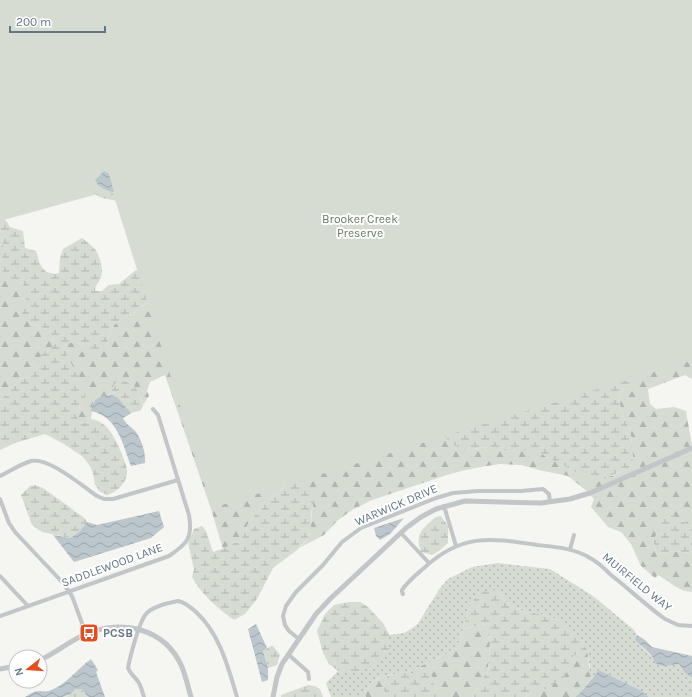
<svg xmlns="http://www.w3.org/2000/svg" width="692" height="697" viewBox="0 0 692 697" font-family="Karla,sans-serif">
  <defs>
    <pattern id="grass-dots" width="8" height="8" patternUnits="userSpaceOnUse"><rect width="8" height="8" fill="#d6dcd2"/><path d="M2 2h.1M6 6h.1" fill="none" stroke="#b1b7b0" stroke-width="1.8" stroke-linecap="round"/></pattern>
    <pattern id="forest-firs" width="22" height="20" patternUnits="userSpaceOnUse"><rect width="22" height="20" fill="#d6dcd2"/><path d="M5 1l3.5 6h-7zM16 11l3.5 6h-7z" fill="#b1b7b0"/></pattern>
    <pattern id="wetland-marsh" width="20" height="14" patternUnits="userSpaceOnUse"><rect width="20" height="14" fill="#d6dcd2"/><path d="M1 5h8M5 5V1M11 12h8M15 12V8" fill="none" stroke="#b1b7b0"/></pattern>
    <pattern id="water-waves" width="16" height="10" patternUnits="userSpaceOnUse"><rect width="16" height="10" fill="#bbc7cc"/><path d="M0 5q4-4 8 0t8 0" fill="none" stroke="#9ca6ab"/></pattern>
  </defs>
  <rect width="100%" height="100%" fill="#f5f5f1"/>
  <!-- grass -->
  <polygon fill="url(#grass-dots)" points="498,563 550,569 593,596 634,630 637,635 635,640 655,660 679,664 684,672 692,678 692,697 649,697 640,690 599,670 591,679 589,670 590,666 587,651 558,620 542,614 529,614 517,608 505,601 499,592 478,594 470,605 459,642 450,652 409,672 389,675 375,680 365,691 366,697 331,697 326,683 338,671 341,673 389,651 389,635 404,633 417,625 440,588 448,579 472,567"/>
  <!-- forest -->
  <g fill="url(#forest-firs)">
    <polygon points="0,231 2,233 3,245 5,250 4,275 21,283 26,288 26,299 22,308 29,323 49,330 55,344 33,375 19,380 6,395 0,400"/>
    <path d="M256,279L463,450L489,447L502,450H534L583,476H612L622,471L629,470L633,462L631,435L626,421L621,411L619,396L625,385L639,383L656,365L692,360V379L685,375L648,389L650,404L656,409L674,407L686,411L692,446L588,492L568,476L539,470L521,465L500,464L480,467L453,473L372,500L352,510L337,521L324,535L299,548C302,545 306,542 308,538C313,528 310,516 313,505L289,482L277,494L265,502L248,524L241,540L223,549L211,509L165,375L150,382L147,391L149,396L143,405L141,398L133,385L112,389V395L97,398L93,402L91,419L86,423L79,421L76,414L83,401L79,378L67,356L65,343H79L82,347L107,344L110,331L114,325L121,319L132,315L140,307L150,302Z"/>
    <path d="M692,450V526L672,515L665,518L653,541L657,554L673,551L692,553V592C679,592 669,581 658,575L655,578L641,566L631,544L621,532L608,527L591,507L594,499L590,495Z"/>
    <polygon points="485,624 490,643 488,670 473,697 437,697 430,673 399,673 409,672 450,652 459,642 463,629"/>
    <path d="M587,651C589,660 589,670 591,679L580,693L575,697H524L530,695L573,656Z"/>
    <polygon points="387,676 384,689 385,697 366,697 365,691 375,680"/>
  </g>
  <!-- wetland -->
  <g fill="url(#wetland-marsh)">
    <path d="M521,0H567L656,365L639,384L625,385L619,396L621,411L626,421L631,435L633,462L629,470L622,471L604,479L594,480L583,476L534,450H502L489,447L463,450L449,442L441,431L150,302L140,307L132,315L121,319L114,325L110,331L107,344L99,356L91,357L79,343H65L67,356L79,378L85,396L83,401L76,414L79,421L86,423L91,419C98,420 105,424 109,430C115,437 126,461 127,470C128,482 117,492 107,495L99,491L95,484L93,474L90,466L83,457L64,444L45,434L15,443L0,450V400L6,395L19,380L33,375L42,353L49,350L55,344L49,330L29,323L22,316V307L26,299V288L21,283L4,275C1,266 1,259 5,250L3,245L2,233L0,231V219H5L10,227L23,231L25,248L36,251L40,264L46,272L55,274L59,273L60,257L63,249L82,238C86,241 89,244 93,247C99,253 104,267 101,277C99,283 95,285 95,291H102L109,285L119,284L136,270H144L117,201L102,198L90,192Z"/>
    <path d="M118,381C134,380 140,393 143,406L140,411L130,413L124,405L112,395V389L114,384Z"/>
    <path d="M296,478L308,485L311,492L313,505L311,513V530L308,538L297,550L273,568L257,599L245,614L234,620C217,608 202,595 192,577L194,569L188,543L194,529L202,526L206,531L213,552L222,549L241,540L248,524L265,502L277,494L289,482Z"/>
    <path d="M35,485L43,488L71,508C76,514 84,515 87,522L79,532L70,538L42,532L32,525L21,495L30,486Z"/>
    <polygon points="672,515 692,526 692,553 673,551 657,554 653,541 664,518"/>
    <path d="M441,516L448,526V543L439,551L432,555L421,552C416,537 419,532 430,522C434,518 435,517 441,516Z"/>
    <polygon points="491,589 499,592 505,601 517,608 529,614 542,614 556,619 571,628 588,651 573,656 565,677 550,687 524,697 473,697 488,670 490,643 485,624 463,629 470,605 478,594"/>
    <polygon points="349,602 360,602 368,607 383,623 389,634 389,651 380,661 367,668 353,672 341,673 329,664 323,653 317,631 325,614 334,605"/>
    <polygon points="271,646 273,646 280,655 277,665 268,668 263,651"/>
    <polygon points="399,673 431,673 437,697 385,697 384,689 387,676"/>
    <polygon points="308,685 315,686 320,689 323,697 281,697 281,695"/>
    <polygon points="75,689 82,689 88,697 63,697 68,696"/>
  </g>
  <!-- green -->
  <polygon fill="#d6dcd2" points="0,0 692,0 692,360 212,508 112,190 0,221"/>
  <!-- water -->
  <g fill="url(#water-waves)">
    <path d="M104,171L109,174L114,192C106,191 98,187 95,180Z"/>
    <path d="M113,395L118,398L131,413L123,418C127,426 131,426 136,432C142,441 146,453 145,463L131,466C122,443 118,417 91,411C94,395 100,397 113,395Z"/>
    <polygon points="159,511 164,527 151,538 74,562 53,535 70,538 79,532 87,522 97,525"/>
    <polygon points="404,518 390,534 380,540 376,536 374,528"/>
    <polygon points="256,624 267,648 263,651 268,668 268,680 262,682 248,629"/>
    <path d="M637,635L645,640L652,647L692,656V678L684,672L679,664L664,666L656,664C653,654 642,647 635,640Z"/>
    <path d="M91,659L98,670L96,672L105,697H88L82,689H75C72,694 69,695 63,697H25C30,694 34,691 40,691C43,691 46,692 49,691C66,685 77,669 91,659Z"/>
    <polygon points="599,670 640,690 649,697 575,697 580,693"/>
  </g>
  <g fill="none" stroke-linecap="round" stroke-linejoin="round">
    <!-- minor -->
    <g stroke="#c2c6c9" stroke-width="4">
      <path d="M0,476C10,471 21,464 31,461C49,457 82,486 97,496L104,499H113L178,480"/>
      <polyline points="0,499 9,523 15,532 63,583 72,596 86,634"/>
      <polyline points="444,506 456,546"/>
      <polyline points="401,533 429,563"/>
      <polyline points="570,549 574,535"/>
      <polyline points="0,576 28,606"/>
      <path d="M403,594L402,592V590C408,581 416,575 424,568C462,533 490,538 537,545C555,547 574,548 590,558C598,562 605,569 611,575C629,589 647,606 665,619L678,625L692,626"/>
      <path d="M0,616L169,556C187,544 193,538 189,515L158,415L153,409"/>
      <polyline points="299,639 289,631 285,625 283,616 286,606 296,592 323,565 342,542 361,528 436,498 453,493 478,491 521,491 543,489 549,494 550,502"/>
      <polyline points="289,655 308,672 309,679"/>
      <path d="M144,697C142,691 141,684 136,679C133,675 130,673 128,668C130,657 139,622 146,614C152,606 169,603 178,601C185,602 190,607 196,612C220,634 228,667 237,697"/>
    </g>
    <!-- tertiary -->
    <g stroke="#c2c6c9" stroke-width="5">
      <path d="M40,660C56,653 69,641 86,634C123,619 165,628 182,667C186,677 188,687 191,697"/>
      <polyline points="0,669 16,666"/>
      <polyline points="273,697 277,677 282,664 316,614 330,599 406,528 421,517 436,509 465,501 541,503 570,499 590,493 692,448"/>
    </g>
  </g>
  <!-- icons -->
  <defs>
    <g id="bus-square" transform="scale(1)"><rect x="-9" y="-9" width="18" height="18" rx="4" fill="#e74c1f" stroke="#fff"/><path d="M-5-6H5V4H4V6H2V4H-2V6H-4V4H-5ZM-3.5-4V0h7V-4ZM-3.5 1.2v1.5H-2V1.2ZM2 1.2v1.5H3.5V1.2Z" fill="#fff"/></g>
  </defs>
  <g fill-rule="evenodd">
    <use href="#bus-square" x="89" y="633"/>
  </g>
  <g text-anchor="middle" stroke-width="4" stroke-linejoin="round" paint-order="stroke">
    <!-- park labels -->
    <g font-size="12" fill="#677a62" stroke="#fff">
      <text x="360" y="223">Brooker Creek<tspan x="360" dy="14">Preserve</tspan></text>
    </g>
    <!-- street labels -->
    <g font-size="12" fill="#637583" stroke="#fff">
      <text transform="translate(396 505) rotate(-23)" y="4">WARWICK DRIVE</text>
      <text transform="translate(112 565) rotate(-20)" y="4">SADDLEWOOD LANE</text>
      <text transform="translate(637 582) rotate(39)" y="4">MUIRFIELD WAY</text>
    </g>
    <!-- poi labels -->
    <g font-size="12" font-weight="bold" fill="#637583" stroke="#fff" text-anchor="start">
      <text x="103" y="637">PCSB</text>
    </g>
  </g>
  <!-- north arrow -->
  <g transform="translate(28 669) rotate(253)"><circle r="19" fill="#ffffff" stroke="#c1c8cd"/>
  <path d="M0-3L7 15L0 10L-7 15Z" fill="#e74c1f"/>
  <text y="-6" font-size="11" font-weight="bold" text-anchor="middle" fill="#637583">N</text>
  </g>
  <!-- scale -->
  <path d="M10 26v6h95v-6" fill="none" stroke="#637583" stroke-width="2"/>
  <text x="16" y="26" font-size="12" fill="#637583" stroke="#ffffff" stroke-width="3" paint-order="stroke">200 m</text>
</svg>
